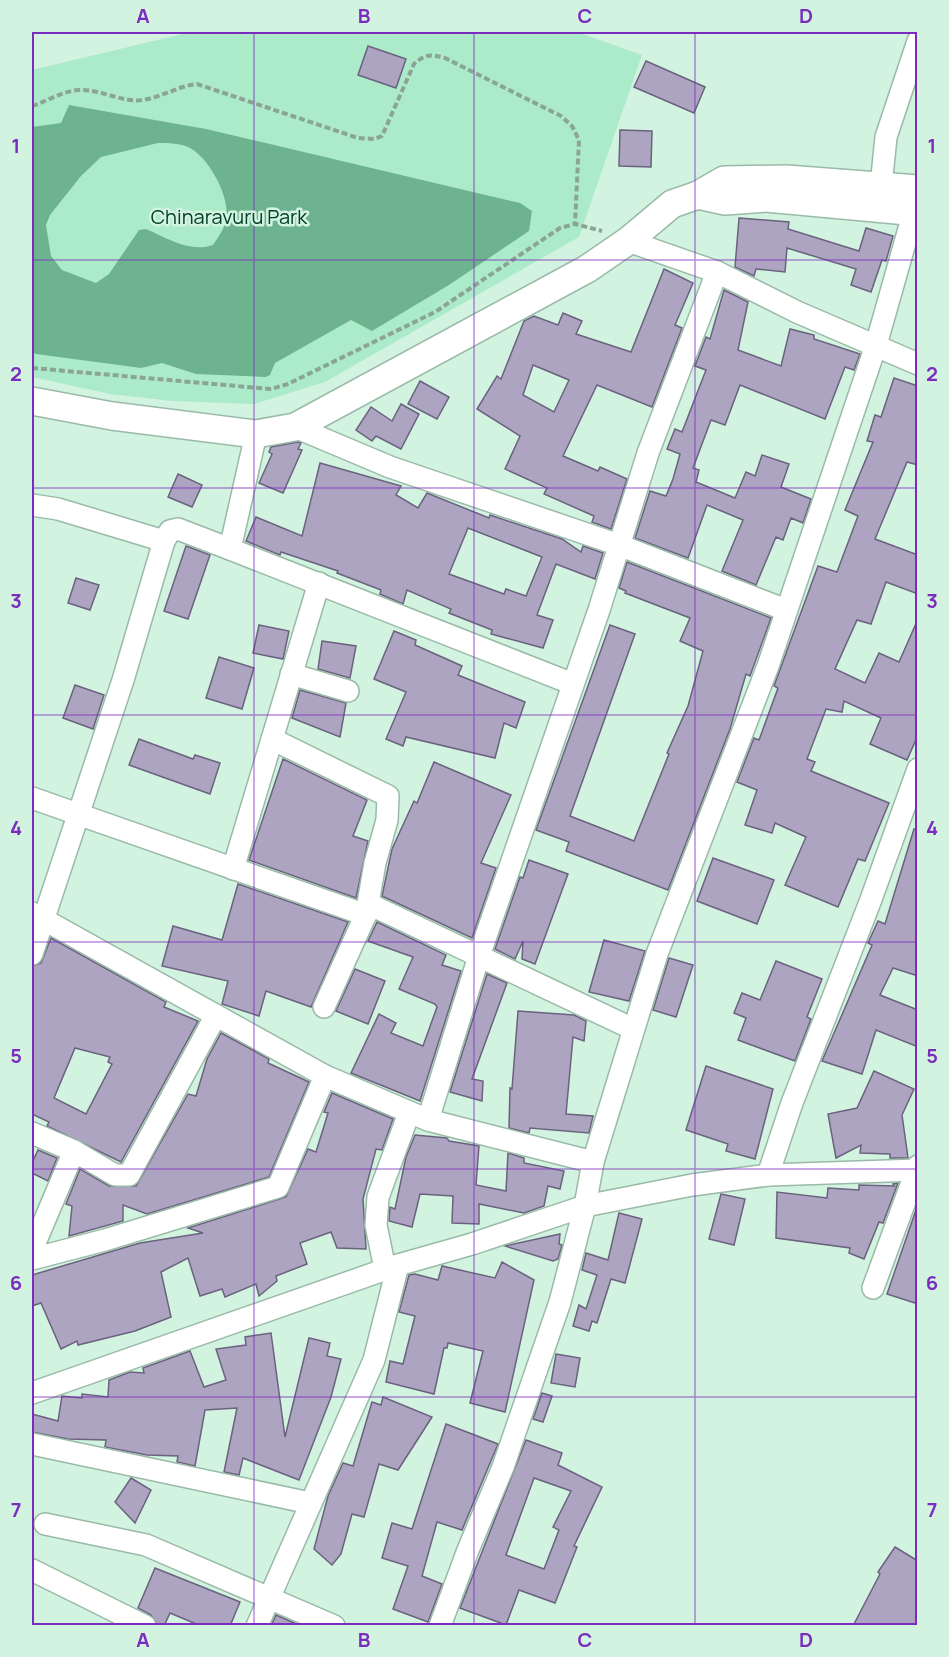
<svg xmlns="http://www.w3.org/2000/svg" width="949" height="1657" viewBox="0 0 949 1657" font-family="Manrope,sans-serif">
  <rect width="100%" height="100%" fill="#d1f3df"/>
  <!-- green -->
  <polygon fill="#acebc9" points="191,32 577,32 642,55 579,237 325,382 254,404 172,401 110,394 32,377 32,70"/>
  <!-- water -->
  <path fill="#6eb38f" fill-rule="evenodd" d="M69,105L206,129L520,203L532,211L529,231L449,285L372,331L351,320L275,363L270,375L266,377L196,374L162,363L141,368L36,354L32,352V127L61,123ZM158,143C168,143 180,143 190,148C209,158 231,198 226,220C224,230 218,237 213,245C190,253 167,238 146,229L139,230L109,274L96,283L62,270L51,256L46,225L50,215L81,176L101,157Z"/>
  <!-- building -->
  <g fill="#ada4c2" stroke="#6a627e" stroke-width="1.5" fill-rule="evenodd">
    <polygon points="368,46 406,59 396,88 358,75"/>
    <polygon points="646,61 705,87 694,113 634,87"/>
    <polygon points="620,130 652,131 651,167 619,166"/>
    <polygon points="739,218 789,222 788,229 859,251 866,228 893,236 886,261 882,260 871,292 851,285 856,269 787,248 785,272 756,269 754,276 735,267"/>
    <path d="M664,269L693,283L675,325L682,328L652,407L597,385L563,456L598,471L600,467L627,479L611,529L592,522L594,516L544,494L547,488L505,469L520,436L477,409L497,376L501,379L524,321L534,316L558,325L563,313L582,321L576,334L631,352ZM533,365L569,380L554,412L523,395Z"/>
    <polygon points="724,290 748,302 738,350 781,366 790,329 814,335 814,339 860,354 854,370 845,367 825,419 740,385 725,425 711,420 693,468 699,470 696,482 735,498 746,472 755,476 762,455 789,464 781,487 811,499 803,523 791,518 783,540 776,537 756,585 722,571 743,520 707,505 688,558 635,538 650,491 666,496 673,479 680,454 667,449 675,429 682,432 706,370 695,366 706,337 710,339"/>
    <polygon points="894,378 918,386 918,465 907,462 875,539 918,555 918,594 886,582 871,624 857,620 835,669 865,683 879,653 899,662 918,619 918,735 907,760 870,744 881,718 844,701 842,712 826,709 807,759 815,762 811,771 889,803 865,861 858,859 838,907 785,885 806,837 775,823 772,833 745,825 757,790 737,782 754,738 759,740 778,688 774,686 818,566 837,572 858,516 845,510 873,442 867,441 875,415 881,417"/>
    <polygon points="420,381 449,397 437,419 408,404"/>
    <polygon points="401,404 419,414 401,449 376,436 372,441 356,430 371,407 392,421"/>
    <polygon points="298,442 301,443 298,449 302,450 283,493 259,483 272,454 269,452 271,447"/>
    <path d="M320,463L401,486L396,495L418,508L427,493L489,518L490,515L562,539L581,552L583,546L603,553L595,579L556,564L537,615L553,620L543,648L491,634L492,630L449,613L451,609L407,590L403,604L380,594L381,590L337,573L338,571L281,552L280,555L246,541L256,517L302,536ZM468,528L542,557L526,596L506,589L504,594L449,574Z"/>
    <polygon points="178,474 202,485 192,507 168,497"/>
    <polygon points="186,546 210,555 188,619 164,611"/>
    <polygon points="627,562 771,618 750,676 746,674 730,729 668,890 566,851 569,842 536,830 610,625 635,634 570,816 634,841 669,754 667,753 688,706 703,651 680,641 690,618 625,593 626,591 619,588"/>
    <polygon points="76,578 99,585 90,610 68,603"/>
    <polygon points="259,625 289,631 283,659 253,653"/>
    <polygon points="394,631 416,640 415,645 462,666 458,675 525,702 516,728 504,723 495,758 406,737 403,746 386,739 406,692 374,679"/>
    <polygon points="322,641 356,646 350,678 318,669"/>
    <polygon points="219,657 254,668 242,709 206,698"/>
    <polygon points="75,685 104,695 93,729 63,718"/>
    <polygon points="300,690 346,703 340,737 292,718"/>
    <polygon points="139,739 193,759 195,755 220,763 210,794 129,765"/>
    <polygon points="283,759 367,800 353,836 368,841 356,898 249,860"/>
    <polygon points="434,762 511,795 481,863 496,868 472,938 382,896 392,849 414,801 417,803"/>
    <polygon points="914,829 918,830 918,976 893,968 880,995 918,1010 918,1047 876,1030 862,1074 822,1061 872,945 868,943 878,921 885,924"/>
    <polygon points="713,858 774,880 757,924 697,901"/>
    <polygon points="529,860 568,874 535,964 522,959 523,941 515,959 495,949 520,877 523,878"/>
    <polygon points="238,884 348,922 311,1007 266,991 259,1016 222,1004 228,981 162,966 173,926 222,940"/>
    <polygon points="377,922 446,955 442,965 461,971 420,1101 351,1073 379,1014 396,1023 391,1033 423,1046 437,1007 435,1004 399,989 413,957 368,941"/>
    <path d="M51,938L166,1002L164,1007L198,1021L121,1162L47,1126L49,1122L32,1114V966L41,963ZM75,1048L110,1057L108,1062L112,1064L86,1114L54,1098Z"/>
    <polygon points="604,940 645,951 629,1001 589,992"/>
    <polygon points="669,958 693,965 676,1017 653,1010"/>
    <polygon points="776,961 822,979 807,1017 811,1019 795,1061 738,1040 746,1018 734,1013 742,993 760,1000"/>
    <polygon points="355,969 385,981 368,1024 336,1011"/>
    <polygon points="487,974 507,983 472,1079 483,1081 482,1101 450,1092"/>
    <polygon points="518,1011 574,1015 586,1021 584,1041 573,1037 566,1114 593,1116 589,1133 530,1128 529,1133 509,1128 510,1088 512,1089"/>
    <polygon points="221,1033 269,1059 268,1063 309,1082 269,1177 147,1214 123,1205 123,1221 69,1236 72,1206 66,1204 80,1169 109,1186 136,1186 188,1094 196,1096 207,1059"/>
    <polygon points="706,1066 773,1089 755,1159 726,1151 728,1144 686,1130"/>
    <polygon points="874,1071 914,1089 902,1115 908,1158 890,1158 890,1154 860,1153 861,1145 836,1158 828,1114 857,1108"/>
    <polygon points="332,1093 393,1119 382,1150 376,1149 363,1199 366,1249 337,1248 331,1232 300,1243 307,1264 276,1276 277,1281 259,1296 256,1284 225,1297 222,1289 200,1296 188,1258 161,1272 171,1317 135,1331 78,1345 77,1341 61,1349 41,1303 32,1306 32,1275 140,1243 203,1233 188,1228 286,1197 308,1149 316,1152 328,1113 324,1112"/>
    <polygon points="415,1135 447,1138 449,1141 479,1146 476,1185 506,1191 508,1153 524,1158 524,1163 564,1171 560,1189 548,1186 544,1206 524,1213 479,1204 479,1224 452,1223 453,1196 420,1194 412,1227 389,1221 390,1207 395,1209 406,1157"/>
    <polygon points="38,1150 57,1158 48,1181 32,1173 32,1163"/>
    <polygon points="898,1183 883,1223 879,1222 864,1259 849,1253 850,1248 776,1238 777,1192 827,1198 828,1188 859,1190 859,1185 894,1186 893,1184"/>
    <polygon points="721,1194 745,1199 734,1245 709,1239"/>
    <polygon points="918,1204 918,1294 915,1303 887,1294"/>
    <polygon points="619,1213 642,1219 625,1283 611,1279 597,1323 592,1321 589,1331 573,1326 579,1305 586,1309 597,1275 582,1270 586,1253 608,1260"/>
    <polygon points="560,1234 559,1244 562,1245 558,1259 553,1261 505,1246"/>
    <polygon points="502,1262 534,1280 505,1412 470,1403 483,1351 448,1343 447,1348 444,1348 434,1394 386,1382 390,1361 403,1364 415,1316 399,1312 409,1275 415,1274 438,1280 442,1266 495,1278"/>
    <polygon points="271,1333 285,1437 309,1338 330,1343 327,1356 341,1359 331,1397 299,1480 243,1458 239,1475 224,1472 237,1408 205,1410 195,1466 177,1462 178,1456 147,1455 105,1447 106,1440 68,1439 32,1432 32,1414 58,1421 62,1396 82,1398 82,1394 108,1397 109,1380 130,1372 144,1373 143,1368 190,1351 204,1387 226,1380 216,1349 246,1345 245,1337"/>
    <polygon points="556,1354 580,1358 575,1387 551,1383"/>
    <polygon points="542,1393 552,1396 543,1422 533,1419"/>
    <polygon points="383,1397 432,1417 398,1470 379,1464 364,1517 352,1514 341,1554 332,1565 314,1549 328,1496 343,1463 353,1466 372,1402 381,1405"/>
    <polygon points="446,1424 498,1444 462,1530 437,1522 422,1576 442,1584 428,1622 393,1609 408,1566 382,1558 392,1523 412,1529"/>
    <path d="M526,1440L562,1453L558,1465L602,1487L574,1546L577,1547L555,1603L519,1590L506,1625L460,1608ZM534,1478L571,1491L553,1527L559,1530L544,1569L506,1555Z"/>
    <polygon points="131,1478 151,1490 135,1523 115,1502"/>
    <polygon points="895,1547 918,1561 918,1626 853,1626 880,1574 878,1572"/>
    <polygon points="155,1568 240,1602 230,1626 201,1626 170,1613 164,1626 158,1626 151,1615 138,1608"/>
    <polygon points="276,1615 301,1626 271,1626"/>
  </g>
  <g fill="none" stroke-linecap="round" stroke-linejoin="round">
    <!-- minor casing -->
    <g stroke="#9abaa8" stroke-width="24">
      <g id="minor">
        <polyline points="881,186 886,137 918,41"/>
        <polyline points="628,241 717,272 797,312 918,364"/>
        <polyline points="295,427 390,467 619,545 786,610"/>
        <polyline points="32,505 58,509 164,541"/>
        <polyline points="230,549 573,684"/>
        <polyline points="291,674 348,691"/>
        <polyline points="32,798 366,915 375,863 387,820 388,796 272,739"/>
        <polyline points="233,869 319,583"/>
        <polyline points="371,905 633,1029"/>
        <polyline points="32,913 325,1076 428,1120 593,1162"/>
        <polyline points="32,954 123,680 164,541 170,531 178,529 230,549 256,434"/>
        <polyline points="324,1007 371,903"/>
        <polyline points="428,1120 479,956 599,610 648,453 717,272"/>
        <polyline points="32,1133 74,1151 115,1175 129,1175 215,1017"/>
        <polyline points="768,1175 792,1103 870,902 918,769"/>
        <polyline points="32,1250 74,1151"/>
        <polyline points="32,1259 105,1240 278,1187 325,1076"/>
        <polyline points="385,1269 376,1225 378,1197 409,1113"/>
        <polyline points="873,1288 918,1166"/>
        <polyline points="32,1393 398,1265"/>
        <polyline points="32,1444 310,1503"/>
        <polyline points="45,1524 146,1545 334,1626"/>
        <polyline points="32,1570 145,1626"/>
        <polyline points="257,1626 374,1360 398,1265 472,1244 585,1206 692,1185 768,1175 918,1170"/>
        <polyline points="440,1626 468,1550 503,1467 560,1302 585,1206 593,1162 657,954 768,666 876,345 914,211"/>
      </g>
    </g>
    <!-- major casing -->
    <g stroke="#9abaa8" stroke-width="30">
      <g id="major">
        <polyline points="698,195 725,201 766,198 918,212"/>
        <polyline points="32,401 112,416 256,434 295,427 587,269 628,241 672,204 698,195 724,180 786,179 918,189"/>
      </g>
    </g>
    <!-- path -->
    <g stroke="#8aa495" stroke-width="4" stroke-dasharray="6 3" stroke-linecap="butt">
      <path d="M32,106C48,101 62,91 79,90C101,89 122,103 143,100C162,97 178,86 197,84L358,138L374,139L382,136L414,64C425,54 431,54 445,58L561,116L572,126L579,140L575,224"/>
      <polyline points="32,368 271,389 288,384 435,312 560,228 575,224 602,231"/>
    </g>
    <!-- minor -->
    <use href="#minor" stroke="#fff" stroke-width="21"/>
    <!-- major -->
    <use href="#major" stroke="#fff" stroke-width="27"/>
  </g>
  <!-- grid -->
  <path fill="none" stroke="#7b2cbf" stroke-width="1.5" stroke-opacity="0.55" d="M254,32V1626M474,32V1626M695,32V1626M32,260H918M32,488H918M32,715H918M32,942H918M32,1169H918M32,1397H918"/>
  <g text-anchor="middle" stroke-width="5" stroke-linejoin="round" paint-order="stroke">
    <!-- park labels -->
    <g font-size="20" fill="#054028" stroke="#d1f3df">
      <text x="229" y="224">Chinaravuru Park</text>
    </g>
  </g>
  <!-- border -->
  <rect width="949" height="1657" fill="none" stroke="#d1f3df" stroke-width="66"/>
  <rect x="33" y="33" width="883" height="1591" fill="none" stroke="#7b2cbf" stroke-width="2"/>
  <g font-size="20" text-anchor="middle" font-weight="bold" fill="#7b2cbf">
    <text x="143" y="23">A</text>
    <text x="364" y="23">B</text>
    <text x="585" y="23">C</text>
    <text x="806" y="23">D</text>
    <text x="16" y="153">1</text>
    <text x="932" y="153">1</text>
    <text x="16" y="381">2</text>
    <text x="932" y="381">2</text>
    <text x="16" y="608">3</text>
    <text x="932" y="608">3</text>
    <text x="16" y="835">4</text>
    <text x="932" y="835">4</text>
    <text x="16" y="1063">5</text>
    <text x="932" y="1063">5</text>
    <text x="16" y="1290">6</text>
    <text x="932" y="1290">6</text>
    <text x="16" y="1517">7</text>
    <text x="932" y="1517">7</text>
    <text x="143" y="1647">A</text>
    <text x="364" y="1647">B</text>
    <text x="585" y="1647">C</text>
    <text x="806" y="1647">D</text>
  </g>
</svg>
